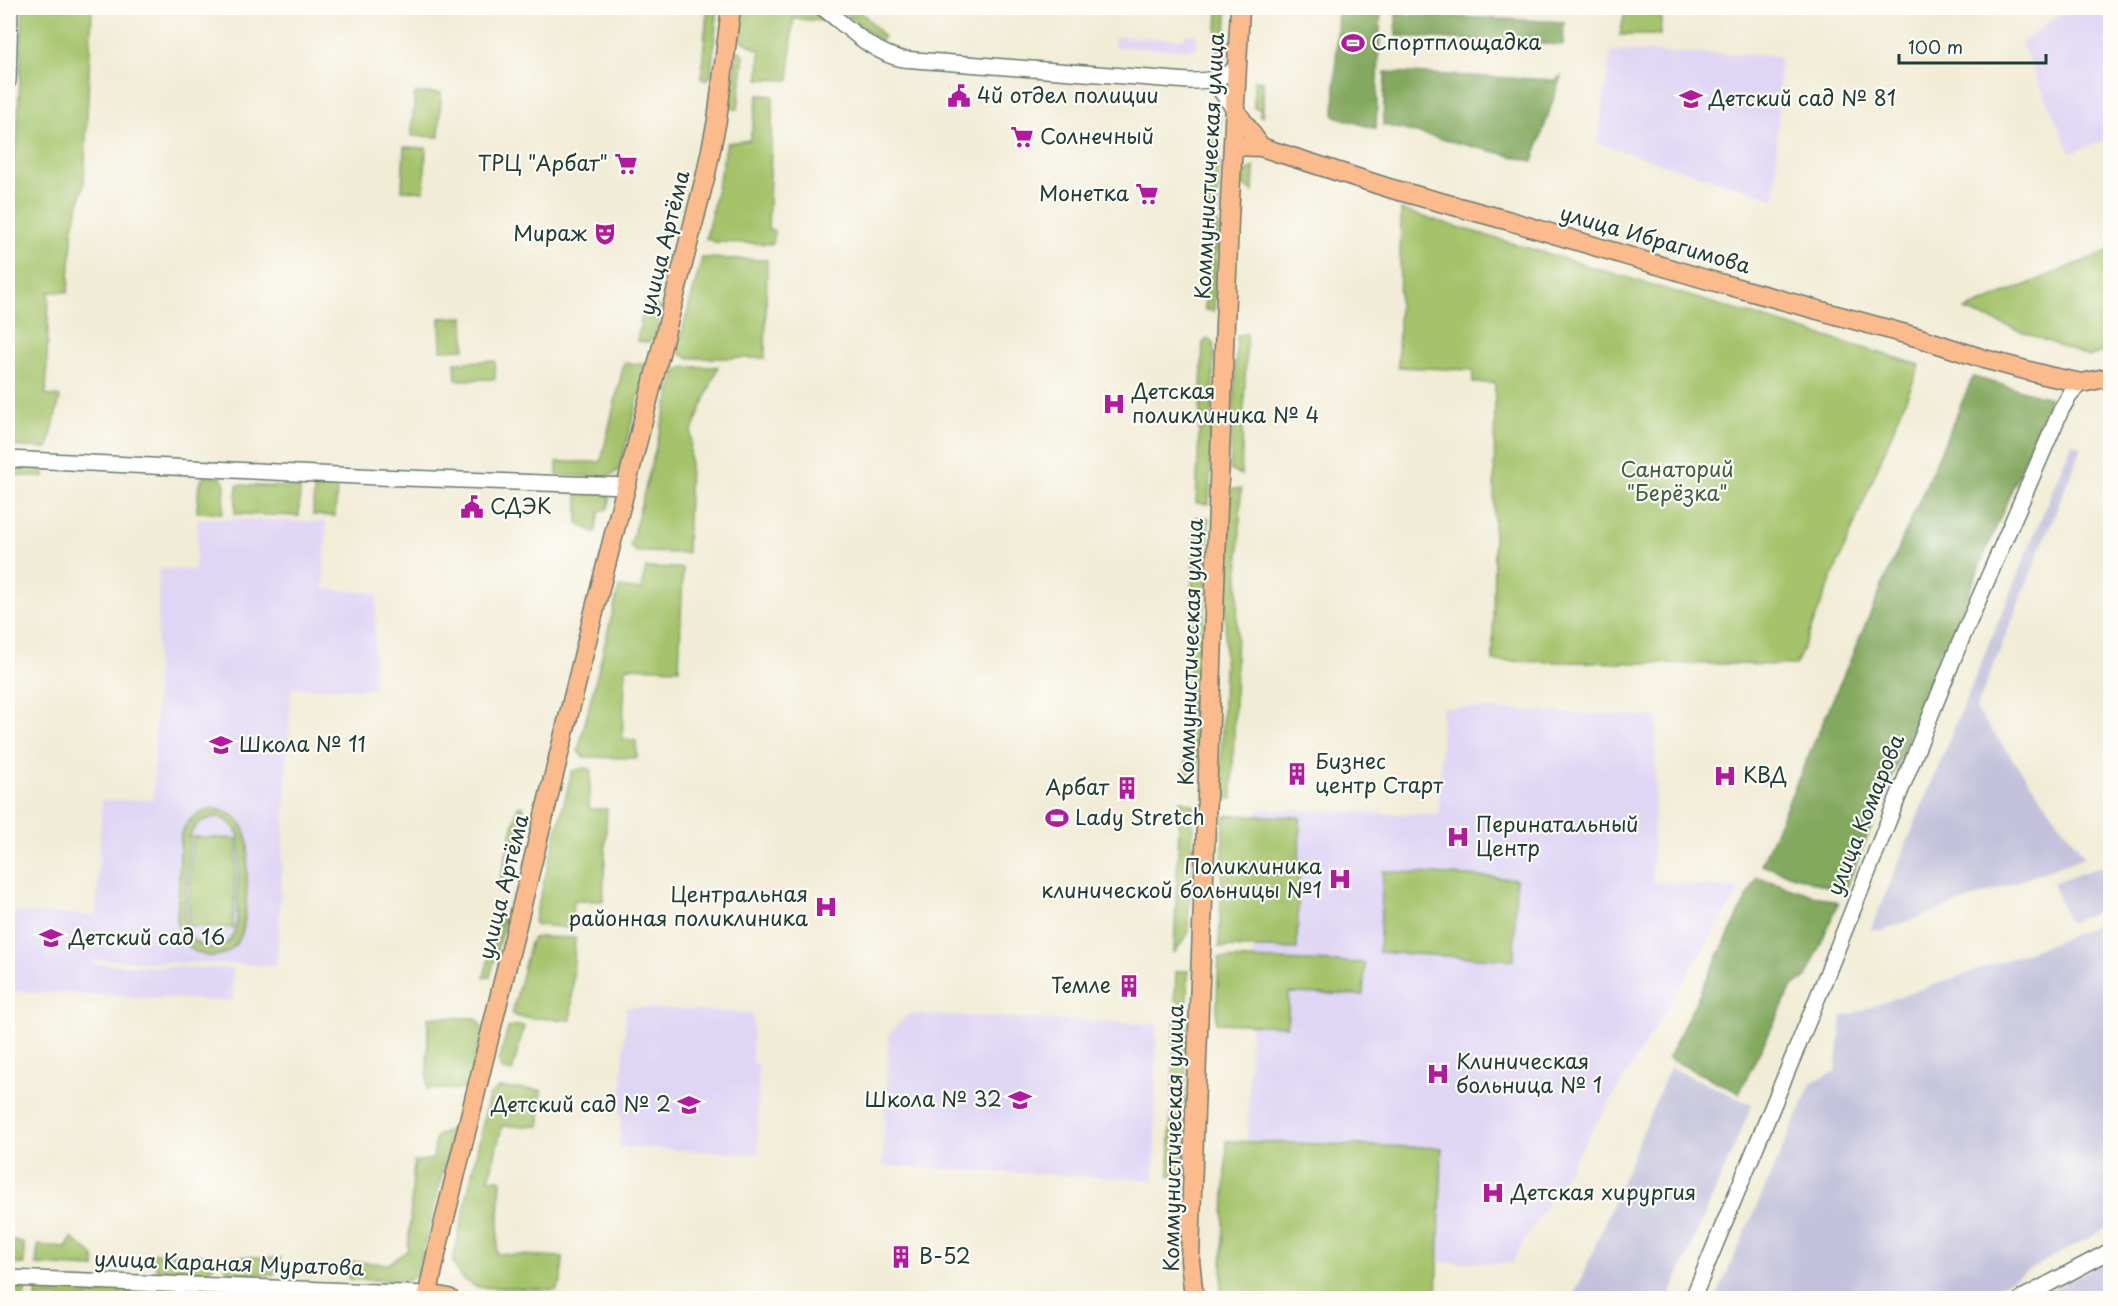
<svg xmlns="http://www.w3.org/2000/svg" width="2118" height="1306" viewBox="0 0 2118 1306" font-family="'Playpen Sans',sans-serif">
  <rect width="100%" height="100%" fill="#fdfcf7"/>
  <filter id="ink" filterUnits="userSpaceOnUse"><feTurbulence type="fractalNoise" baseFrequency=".0167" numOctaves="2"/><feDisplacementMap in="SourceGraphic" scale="12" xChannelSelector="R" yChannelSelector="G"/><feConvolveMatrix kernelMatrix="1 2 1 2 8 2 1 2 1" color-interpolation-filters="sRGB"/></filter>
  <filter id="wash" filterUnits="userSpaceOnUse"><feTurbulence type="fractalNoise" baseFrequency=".008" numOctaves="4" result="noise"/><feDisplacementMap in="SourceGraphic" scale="24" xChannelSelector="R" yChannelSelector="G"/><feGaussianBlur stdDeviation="1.35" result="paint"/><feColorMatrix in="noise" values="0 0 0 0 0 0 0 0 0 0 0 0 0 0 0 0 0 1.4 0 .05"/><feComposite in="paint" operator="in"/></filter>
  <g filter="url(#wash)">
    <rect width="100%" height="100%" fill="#f1ecd5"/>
    <!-- built -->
    <g fill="#dfd5f5">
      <polygon points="2068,8 2110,8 2110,138 2071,153 2021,43"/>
      <polygon points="1185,34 1197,35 1196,50 1114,47 1115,37 1185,39"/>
      <polygon points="1611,51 1780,56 1775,199 1597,143"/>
      <polygon points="198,518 326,522 324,589 377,593 373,689 291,688 277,965 94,960 94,964 233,969 233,1001 8,991 8,912 96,915 102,800 153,800 159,569 195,570"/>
      <polygon points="1442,707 1657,717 1652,882 1740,889 1511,1263 1243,1260 1258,809 1439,815"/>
      <polygon points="626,1007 753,1013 752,1063 758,1064 758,1154 619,1147"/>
      <polygon points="909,1014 1157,1024 1154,1180 882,1166 889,1033"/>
    </g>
    <!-- industrial -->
    <g fill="#c3c1db">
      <polygon points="2072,443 2082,447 1976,709 2085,857 1882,931 1871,929"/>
      <polygon points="2110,864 2110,907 2069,923 2052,883"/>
      <polygon points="2110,919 2110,1226 1977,1298 1716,1298 1812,1082 1836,1071 1842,1017 2048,945"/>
      <polygon points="1670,1067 1752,1105 1669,1298 1573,1298"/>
      <polygon points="2110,1258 2110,1298 2037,1298"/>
    </g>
    <!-- green -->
    <g fill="#a4c36b" stroke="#628050" stroke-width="1.5" fill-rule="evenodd">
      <polygon points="23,8 92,8 84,184 73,227 68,292 49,292 46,395 60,397 48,448 8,446 8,181 17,141"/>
      <polygon points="718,8 711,74 708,79 701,79 707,13"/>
      <polygon points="743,8 809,8 829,21 793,19 789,80 759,79 760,51 741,40"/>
      <polygon points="839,8 858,8 884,37 880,41"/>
      <polygon points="1218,8 1227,8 1225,63 1216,62"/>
      <polygon points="1626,8 1662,8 1660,35 1620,35"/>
      <polygon points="737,50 744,54 738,109 730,108"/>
      <polygon points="1254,80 1263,81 1263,116 1260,116 1260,108 1254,108"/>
      <polygon points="415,93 441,93 439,137 411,136"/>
      <polygon points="758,95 773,96 768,230 774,231 773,244 715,242 706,238 727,143 750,140"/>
      <polygon points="1214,108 1221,119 1217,211 1208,210"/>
      <polygon points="404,147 426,148 424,191 402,190"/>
      <polygon points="1254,167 1253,192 1243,185 1244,173"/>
      <polygon points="1401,210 1920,365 1796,665 1493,661 1495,383 1473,383 1473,370 1398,367"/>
      <polygon points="1208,223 1218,223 1214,311 1205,310"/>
      <polygon points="2110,250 2110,349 2089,357 1965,310"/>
      <polygon points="702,258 767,260 765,358 689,358 680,354 678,347"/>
      <polygon points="645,300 662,308 654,338 648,342 637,341"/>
      <polygon points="464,317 465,349 441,350 440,318"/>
      <polygon points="1247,334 1241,475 1230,470 1237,335"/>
      <polygon points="1208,338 1212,341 1214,346 1209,504 1196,503 1203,343"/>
      <polygon points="495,361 495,379 456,380 455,362"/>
      <polygon points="624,363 642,364 646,369 619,470 606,478 557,475 557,462 601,462"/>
      <polygon points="686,367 718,367 691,433 687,553 637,552 630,547 676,370"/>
      <polygon points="8,462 43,463 44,477 13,475 8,485"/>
      <polygon points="204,476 221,477 225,485 223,513 197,512 199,484"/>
      <polygon points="323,481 333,482 337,485 335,516 313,515 314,486"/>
      <polygon points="237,485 300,488 299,516 235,514"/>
      <polygon points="575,487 605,490 610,499 608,509 600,511 595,533 578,523 578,501"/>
      <polygon points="1230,489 1241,489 1232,799 1226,798 1220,793"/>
      <polygon points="1195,517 1209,518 1197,775 1191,777 1185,775"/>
      <polygon points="646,568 683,568 679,669 626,667 622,738 636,741 637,758 583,757 578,751 619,587 641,590"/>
      <polygon points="584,768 591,769 589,809 607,809 603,901 573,901 571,928 536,925 534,921 572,771"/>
      <polygon points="1180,800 1194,805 1188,934 1174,953"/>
      <polygon points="518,806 524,807 505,887 502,889 498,888"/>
      <path d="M212,809C233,810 246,823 248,844C247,864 248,921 241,936C225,971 179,957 177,921L181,834C187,820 197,812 212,809ZM213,817C229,818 239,828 240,844C239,863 238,882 237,901C237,910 238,920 235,929C228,959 187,951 185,921L189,836L198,823Z"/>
      <polygon points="1229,815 1300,817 1297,949 1219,947 1224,818"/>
      <polygon points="192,837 237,839 233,928 188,926"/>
      <polygon points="1383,871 1516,879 1514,960 1379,952"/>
      <polygon points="500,918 505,920 490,977 484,977"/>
      <polygon points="540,937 575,938 571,1020 518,1017 512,1014 530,943 533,938"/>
      <polygon points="1219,958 1365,963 1363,995 1289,993 1287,1026 1216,1023"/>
      <polygon points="1176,971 1188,971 1187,1001 1182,1004 1175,1000"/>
      <polygon points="428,1017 474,1018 479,1021 482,1029 468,1089 427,1089"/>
      <polygon points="1175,1017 1187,1022 1185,1102 1172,1106"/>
      <polygon points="513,1026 524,1026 512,1072 501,1069 499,1062 508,1028"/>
      <path d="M498,1088L541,1090L540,1126H502L489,1179H501L497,1254L563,1257L561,1282L556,1290L476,1287C463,1280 456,1274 453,1260L489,1096Z"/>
      <polygon points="1171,1112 1184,1118 1182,1175 1169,1175"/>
      <polygon points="454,1127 417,1274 411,1279 405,1281 349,1279 343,1261 388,1264 408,1250 414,1162 433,1159 436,1137"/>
      <polygon points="1227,1141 1442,1148 1437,1298 1221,1298"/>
      <polygon points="72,1238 94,1256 95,1268 36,1265 38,1245 66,1248"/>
      <polygon points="8,1239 24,1244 24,1264 8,1264"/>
      <polygon points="153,1253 214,1255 213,1267 207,1273 157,1270"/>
      <polygon points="225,1256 281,1258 273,1275 232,1274 225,1267"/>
      <polygon points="8,1279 26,1280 25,1294 23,1298 8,1298"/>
      <polygon points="37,1281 152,1284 152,1298 36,1298"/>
      <polygon points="212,1291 407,1298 210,1298"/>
    </g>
    <!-- forest -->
    <g fill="#83a95f" stroke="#51734a" stroke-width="1.5">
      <polygon points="1338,8 1381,8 1376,129 1334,116"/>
      <polygon points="1396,14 1564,22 1563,45 1396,36"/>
      <polygon points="1385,72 1555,80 1561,76 1533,161 1383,125"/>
      <polygon points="1973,377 2050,398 1844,892 1761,865"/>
      <polygon points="1757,877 1838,903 1806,978 1792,987 1739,1093 1668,1058"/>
    </g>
  </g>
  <g filter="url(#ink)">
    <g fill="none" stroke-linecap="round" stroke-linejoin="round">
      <!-- minor casing -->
      <g stroke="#687a6c" stroke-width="18">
        <g id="minor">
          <path d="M823,8C848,27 871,52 902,59L1189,81C1209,81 1221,80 1237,67"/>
          <polyline points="8,81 10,8"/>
          <polyline points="1211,81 1220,90 1235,110"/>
          <polyline points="8,459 378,477 626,486"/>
          <polyline points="8,1278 428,1294"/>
          <polyline points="1693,1298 1811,1014 1958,647 2061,410 2070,395 2082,383"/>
          <polyline points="2022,1298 2110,1251"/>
        </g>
      </g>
      <!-- major casing -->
      <g stroke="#687a6c" stroke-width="21">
        <g id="major">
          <polyline points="1235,110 1261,147"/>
          <polyline points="1233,146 1261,147 1392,189 1510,221 1705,279 1920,338 1984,359 2048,376 2082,383 2110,377"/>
          <polyline points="428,1294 449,1298"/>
          <polyline points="427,1298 437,1250 596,604 706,174 717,120 731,8"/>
          <polyline points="1194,1298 1190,1260 1192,1190 1229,219 1240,8"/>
        </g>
      </g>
      <!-- minor -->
      <use href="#minor" stroke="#fff" stroke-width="15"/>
      <!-- major -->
      <use href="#major" stroke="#fbbb8c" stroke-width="18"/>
    </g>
  </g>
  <!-- icons -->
  <defs>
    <g id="stadium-bare" transform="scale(1.8)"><path d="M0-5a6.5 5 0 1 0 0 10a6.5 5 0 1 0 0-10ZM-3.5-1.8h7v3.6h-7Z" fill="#b5179e" stroke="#fdfcf7" stroke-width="2.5" paint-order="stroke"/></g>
    <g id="civic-bare" transform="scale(1.8)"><path d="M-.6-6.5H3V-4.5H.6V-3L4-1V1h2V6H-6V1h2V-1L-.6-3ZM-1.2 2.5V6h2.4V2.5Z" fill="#b5179e" stroke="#fdfcf7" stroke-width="2.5" paint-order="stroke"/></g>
    <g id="school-bare" transform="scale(1.8)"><path d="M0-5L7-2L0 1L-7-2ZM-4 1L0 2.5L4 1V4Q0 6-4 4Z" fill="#b5179e" stroke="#fdfcf7" stroke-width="2.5" paint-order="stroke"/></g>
    <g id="supermarket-bare" transform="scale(1.8)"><path d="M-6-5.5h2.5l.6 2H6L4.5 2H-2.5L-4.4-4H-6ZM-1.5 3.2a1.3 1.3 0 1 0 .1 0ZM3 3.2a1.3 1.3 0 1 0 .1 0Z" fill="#b5179e" stroke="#fdfcf7" stroke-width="2.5" paint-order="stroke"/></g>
    <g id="theatre-bare" transform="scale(1.8)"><path d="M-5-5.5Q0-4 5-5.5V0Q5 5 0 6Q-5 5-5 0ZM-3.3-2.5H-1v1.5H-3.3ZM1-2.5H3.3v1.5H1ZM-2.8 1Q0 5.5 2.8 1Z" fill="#b5179e" stroke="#fdfcf7" stroke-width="2.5" paint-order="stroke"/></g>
    <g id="hospital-bare" transform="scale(1.8)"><path d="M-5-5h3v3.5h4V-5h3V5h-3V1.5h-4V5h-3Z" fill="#b5179e" stroke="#fdfcf7" stroke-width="2.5" paint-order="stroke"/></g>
    <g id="building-bare" transform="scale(1.8)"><path d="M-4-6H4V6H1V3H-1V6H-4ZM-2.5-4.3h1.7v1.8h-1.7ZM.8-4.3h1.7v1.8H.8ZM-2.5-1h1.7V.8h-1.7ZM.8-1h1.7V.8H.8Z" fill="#b5179e" stroke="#fdfcf7" stroke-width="2.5" paint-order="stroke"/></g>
  </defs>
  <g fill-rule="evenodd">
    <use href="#stadium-bare" x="1353" y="43"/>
    <use href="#civic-bare" x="959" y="96"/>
    <use href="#school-bare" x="1691" y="99"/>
    <use href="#supermarket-bare" x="1022" y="137"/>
    <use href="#supermarket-bare" x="626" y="164"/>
    <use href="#supermarket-bare" x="1147" y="194"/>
    <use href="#theatre-bare" x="605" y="234"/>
    <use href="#hospital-bare" x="1114" y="404"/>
    <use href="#civic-bare" x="472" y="507"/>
    <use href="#school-bare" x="221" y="745"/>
    <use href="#building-bare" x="1297" y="774"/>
    <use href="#hospital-bare" x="1725" y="776"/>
    <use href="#building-bare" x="1127" y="788"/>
    <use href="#stadium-bare" x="1057" y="818"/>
    <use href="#hospital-bare" x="1458" y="837"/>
    <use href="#hospital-bare" x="1340" y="879"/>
    <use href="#hospital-bare" x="826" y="907"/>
    <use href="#school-bare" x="51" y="938"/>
    <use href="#building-bare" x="1129" y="986"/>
    <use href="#hospital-bare" x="1438" y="1074"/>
    <use href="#school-bare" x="1020" y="1100"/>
    <use href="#school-bare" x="689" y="1105"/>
    <use href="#hospital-bare" x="1493" y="1193"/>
    <use href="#building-bare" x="901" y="1257"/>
  </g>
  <g text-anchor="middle" stroke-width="4.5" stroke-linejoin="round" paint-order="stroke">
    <!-- poi labels -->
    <g font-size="21" fill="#1f3d34" stroke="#fdfcf7" text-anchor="start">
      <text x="1371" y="50">Спортплощадка</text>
      <text x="977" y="103">4й отдел полиции</text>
      <text x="1709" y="106">Детский сад № 81</text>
      <text x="1040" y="144">Солнечный</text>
      <text x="608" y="171" text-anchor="end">ТРЦ "Арбат"</text>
      <text x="1129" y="201" text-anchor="end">Монетка</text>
      <text x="587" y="241" text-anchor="end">Мираж</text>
      <text x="1132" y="399">Детская<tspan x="1132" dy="24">поликлиника № 4</tspan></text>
      <text x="490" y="514">СДЭК</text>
      <text x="239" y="752">Школа № 11</text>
      <text x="1315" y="769">Бизнес<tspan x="1315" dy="24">центр Старт</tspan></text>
      <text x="1743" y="783">КВД</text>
      <text x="1109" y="795" text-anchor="end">Арбат</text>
      <text x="1075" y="825">Lady Stretch</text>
      <text x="1476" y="832">Перинатальный<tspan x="1476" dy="24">Центр</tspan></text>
      <text x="1322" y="874" text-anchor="end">Поликлиника<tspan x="1322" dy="24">клинической больницы №1</tspan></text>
      <text x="808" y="902" text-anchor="end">Центральная<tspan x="808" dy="24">районная поликлиника</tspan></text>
      <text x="69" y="945">Детский сад 16</text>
      <text x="1111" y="993" text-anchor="end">Темле</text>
      <text x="1456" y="1069">Клиническая<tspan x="1456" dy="24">больница № 1</tspan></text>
      <text x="1002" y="1107" text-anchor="end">Школа № 32</text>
      <text x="671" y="1112" text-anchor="end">Детский сад № 2</text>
      <text x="1511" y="1200">Детская хирургия</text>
      <text x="919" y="1264">B-52</text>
    </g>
    <!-- street labels -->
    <g font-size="21" fill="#1f3d34" stroke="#fdfcf7">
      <text transform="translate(1210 166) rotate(-87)" y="7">Коммунистическая улица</text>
      <text transform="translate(1655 240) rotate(16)" y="7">улица Ибрагимова</text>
      <text transform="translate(665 243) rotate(-76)" y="7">улица Артёма</text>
      <text transform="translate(1191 652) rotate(-88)" y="7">Коммунистическая улица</text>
      <text transform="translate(1866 815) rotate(-68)" y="7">улица Комарова</text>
      <text transform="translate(504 887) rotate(-76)" y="7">улица Артёма</text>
      <text transform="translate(1174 1138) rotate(-89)" y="7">Коммунистическая улица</text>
      <text transform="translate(229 1264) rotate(2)" y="7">улица Караная Муратова</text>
    </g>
    <!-- park labels -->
    <g font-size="21" fill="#405e42" stroke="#fdfcf7">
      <text x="1677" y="477">Санаторий<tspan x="1677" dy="24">"Берёзка"</tspan></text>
    </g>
  </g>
  <!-- margin -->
  <rect width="2118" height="1306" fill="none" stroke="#fdfcf7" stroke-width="30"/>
  <!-- scale -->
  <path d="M1899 54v9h147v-9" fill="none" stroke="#1f3d34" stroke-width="3"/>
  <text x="1908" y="54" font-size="18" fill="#1f3d34" stroke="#fdfcf7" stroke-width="4.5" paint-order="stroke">100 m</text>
</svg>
